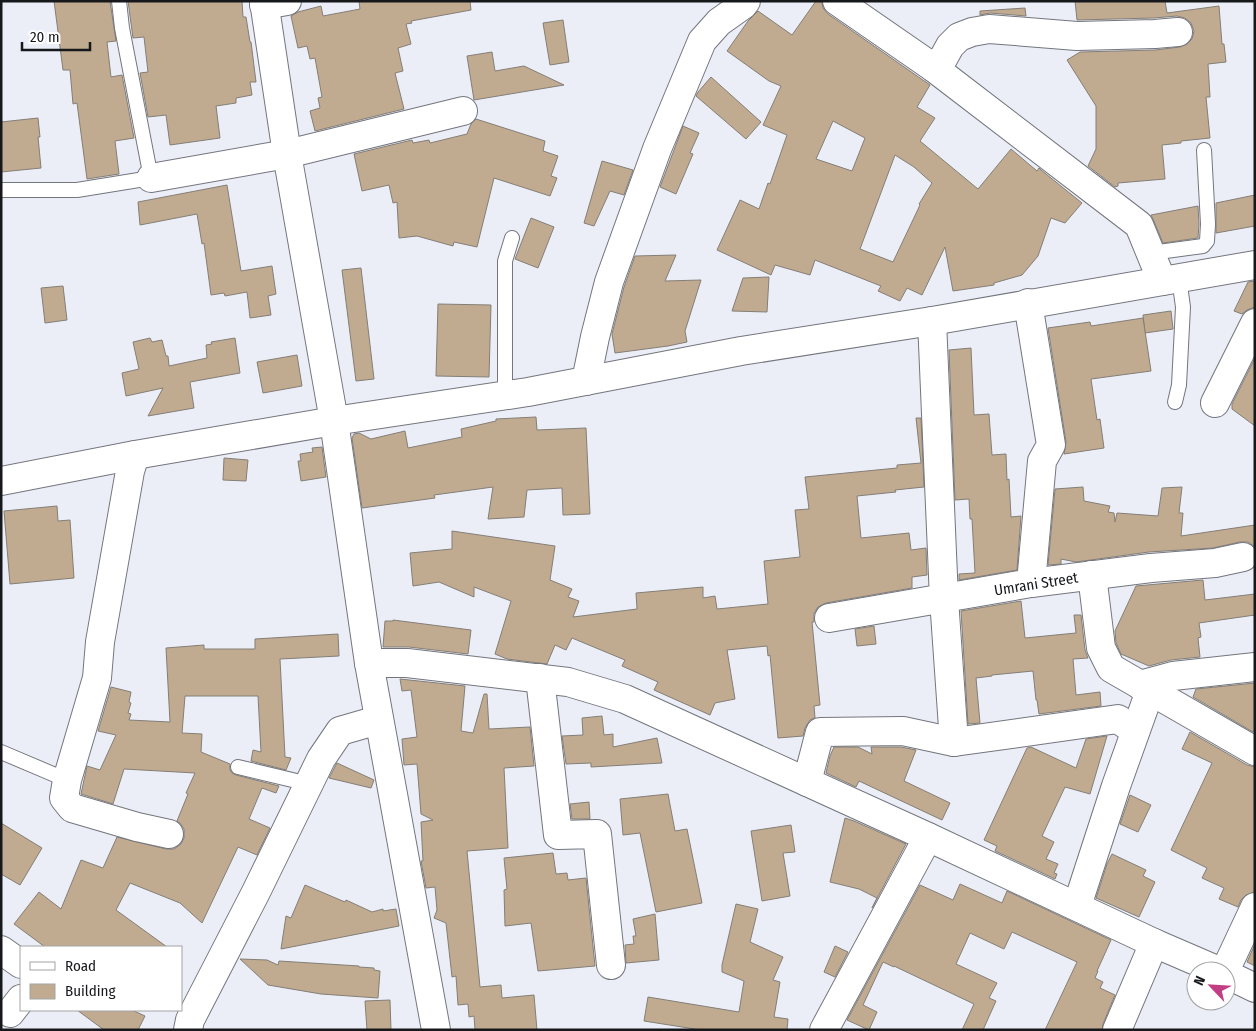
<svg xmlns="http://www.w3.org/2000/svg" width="1256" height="1031" viewBox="0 0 1256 1031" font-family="'Fira Sans Condensed',sans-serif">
  <rect width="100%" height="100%" fill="#ebeef7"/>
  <!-- building -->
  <g fill="#c0ab90" stroke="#847e77" fill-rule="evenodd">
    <polygon points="54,1 110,1 116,41 107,42 111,77 122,75 134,138 115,141 119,174 87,179 77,103 73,104 70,70 63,70"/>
    <polygon points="128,1 242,1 243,17 246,17 250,42 251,42 256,82 250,82 252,95 236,98 236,103 216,106 220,138 170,145 166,115 148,117 140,73 148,72 144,37 133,38"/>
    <polygon points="359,1 470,1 471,10 411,21 412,23 406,24 411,44 398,48 403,71 395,73 404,109 315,131 310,111 320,108 318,98 322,97 315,58 310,59 307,46 298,48 291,16 298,12 321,6 323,16 360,9"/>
    <path d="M816,1H819L822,3L823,8L828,14L930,85L917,107L935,118L920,141L978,189L1011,149L1037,171L1039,168L1041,170L1082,203L1065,223L1051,218L1038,256L1022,275L994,283V285L953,291L945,247L922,295L907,288L900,301L878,291L881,286L815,260L810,275L775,265L771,275L717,250L740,200L759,209L768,183L770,184L787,135L763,125L781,86L769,81L727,51L748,21L758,11L792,35ZM833,121L865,138L852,171L816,159ZM895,155L914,167L932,183L919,204L920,205L893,262L860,249Z"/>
    <polygon points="1075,1 1165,1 1167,13 1219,6 1222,44 1224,44 1226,62 1208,64 1210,97 1206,97 1210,138 1181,141 1181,143 1162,145 1165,179 1118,183 1118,186 1115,187 1088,166 1096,149 1096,106 1067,60 1080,52 1155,50 1180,47 1187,44 1192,39 1194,31 1191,23 1185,18 1177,16 1154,18 1077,20"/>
    <polygon points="1025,8 1026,16 990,13 980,15 980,11"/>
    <polygon points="563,20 569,62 550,65 543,23"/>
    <polygon points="492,52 495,71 524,66 564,85 474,100 467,56"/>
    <polygon points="711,77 761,122 746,139 696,96 698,92"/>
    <polygon points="38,118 40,137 38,137 41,168 1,172 1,122"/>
    <polygon points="476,119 545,141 543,151 558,156 551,176 557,178 550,196 494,178 477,247 454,242 453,246 417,236 399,238 397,202 393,203 389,185 362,191 354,154 412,140 413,143 429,140 430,143 467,134 471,124"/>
    <polygon points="683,126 699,133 690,153 693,154 676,194 660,187"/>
    <polygon points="602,161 633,170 624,195 610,191 594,226 584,223"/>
    <polygon points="227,185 241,271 272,266 276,294 268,296 271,315 250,318 247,292 225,296 224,293 211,295 204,243 202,244 197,214 140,225 138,202"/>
    <polygon points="1255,195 1255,226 1216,233 1216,203"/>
    <polygon points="1198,206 1199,224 1198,238 1163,243 1153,219 1151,215"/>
    <polygon points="531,218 554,227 538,268 515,259"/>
    <polygon points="676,255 665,281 701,280 685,331 687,342 668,346 615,353 612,334 624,287 635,256"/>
    <polygon points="361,268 374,379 356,381 342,270"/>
    <polygon points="769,277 767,312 732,311 743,278"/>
    <polygon points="1255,281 1255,307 1247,310 1242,314 1234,311 1248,282"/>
    <polygon points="63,286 67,320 45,323 41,288"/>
    <polygon points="438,304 491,305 489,377 436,376"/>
    <polygon points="1171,311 1173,329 1145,333 1143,315"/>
    <polygon points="1143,318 1151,371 1091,379 1097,420 1100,419 1104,448 1064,454 1066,442 1048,328 1090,322 1091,326"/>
    <polygon points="150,338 152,342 162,340 166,356 168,356 169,366 207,358 206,345 212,344 211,342 235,338 240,373 190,382 194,408 148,416 163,388 126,396 122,373 139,369 133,342"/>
    <polygon points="971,348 974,415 989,414 992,455 1006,454 1007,480 1009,479 1011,517 1021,516 1017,570 959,580 959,574 975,573 972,519 970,519 969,499 955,500 949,350"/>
    <polygon points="297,355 302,386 263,393 257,362"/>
    <polygon points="1255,358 1255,426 1232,409 1232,404"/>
    <polygon points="536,417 537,430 586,428 590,514 563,515 562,488 527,490 524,517 488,519 493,487 434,495 435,498 362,508 352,438 354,434 359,433 371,439 405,431 408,448 462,437 461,429 496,421 496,419"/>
    <polygon points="916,418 921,418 924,487 895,490 896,492 857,496 861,538 909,533 911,550 926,548 927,575 912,577 912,588 826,603 818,607 814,613 814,622 812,622 820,705 814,706 815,718 810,720 805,728 803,736 778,738 770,655 768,656 767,646 727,650 735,699 715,703 710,715 654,690 658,682 622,666 625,660 572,638 566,650 555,645 547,664 507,659 495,654 511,601 474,587 474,597 439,582 413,586 410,553 452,549 452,531 555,546 550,580 572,589 568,597 579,601 573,617 637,609 636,593 703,587 703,598 715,596 717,609 768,604 764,561 800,557 795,510 809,509 805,477 897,468 897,465 921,463"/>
    <polygon points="322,447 326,477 301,481 298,461 301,461 300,454 313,452 312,448"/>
    <polygon points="224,458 248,460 246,481 223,480"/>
    <polygon points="1083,487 1084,501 1110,506 1108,512 1114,513 1115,522 1117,513 1158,516 1162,488 1182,487 1179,513 1183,513 1181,536 1255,525 1255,547 1248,542 1240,542 1213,548 1149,552 1076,562 1061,559 1061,564 1048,565 1055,489"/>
    <polygon points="57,506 58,521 70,520 74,578 10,584 4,511"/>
    <polygon points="1203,580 1205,600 1255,594 1255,615 1199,623 1201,637 1198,638 1200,657 1171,660 1149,666 1121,654 1116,643 1115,631 1136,586"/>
    <polygon points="1021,601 1025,638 1076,633 1074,615 1081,615 1085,650 1088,658 1073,659 1076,695 1100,692 1101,706 1039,714 1037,700 1036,700 1033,671 992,675 992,676 976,678 980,723 968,724 961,611"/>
    <polygon points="393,620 471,630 468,654 409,647 383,647 385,621 393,621"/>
    <polygon points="874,626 876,644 857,646 855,629"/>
    <polygon points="338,634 339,656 280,659 285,757 291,758 286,770 251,761 253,750 261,752 258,696 185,696 182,733 202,734 201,752 230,764 230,770 232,773 236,775 279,786 276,793 262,788 249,819 270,828 257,855 238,847 202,923 180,903 130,883 116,910 167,947 45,947 14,924 39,892 61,909 81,860 103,868 117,837 166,849 174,849 181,844 184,838 184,829 180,823 177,821 188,794 186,793 195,773 124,769 113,804 81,794 87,766 100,770 116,735 98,731 111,687 131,692 129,702 131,703 128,713 131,714 129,720 170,722 166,648 204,645 204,649 255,649 255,639"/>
    <polygon points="400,679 465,686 461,731 473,733 484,694 487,694 489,729 530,727 534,766 504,768 508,848 467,851 480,987 501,985 502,998 534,995 537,1030 475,1030 474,1016 469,1017 468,1004 458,1005 456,976 452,977 446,923 434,918 437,910 435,887 426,888 421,861 423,861 421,822 433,820 421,814 417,764 404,765 402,739 417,737 411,690 402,691"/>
    <polygon points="1255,683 1255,729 1253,732 1193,697 1196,689"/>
    <polygon points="602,716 604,735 613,734 613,747 657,738 662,763 591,767 591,763 566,764 562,736 583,735 582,718"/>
    <polygon points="1190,732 1247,765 1255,767 1255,892 1246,895 1241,900 1238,907 1219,899 1224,888 1202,878 1207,868 1171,850 1212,763 1182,749"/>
    <polygon points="1107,736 1090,794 1065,787 1042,836 1054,842 1046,859 1058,864 1054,873 1057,874 1055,879 995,851 997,846 984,840 1027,748 1031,747 1076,768 1086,739"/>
    <polygon points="834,747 858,747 872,754 871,747 901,747 916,750 904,781 950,803 942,820 859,781 856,787 826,773 830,756"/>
    <polygon points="337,763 374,780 371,788 329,778"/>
    <polygon points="668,794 675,831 687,829 702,903 656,912 640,833 623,835 620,799"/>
    <polygon points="1130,795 1151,805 1138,832 1120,824"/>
    <polygon points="589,802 590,819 572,819 570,804"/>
    <polygon points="845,818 854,821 906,844 872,908 877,898 859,889 830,882"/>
    <polygon points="1,823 42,848 20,885 1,874"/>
    <polygon points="791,825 795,852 783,853 790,896 762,901 751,831"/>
    <polygon points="553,853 556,874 567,873 568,880 586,878 595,966 538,971 531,923 505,926 504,890 507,889 504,858"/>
    <polygon points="1112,854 1146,870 1143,876 1155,882 1139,917 1096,898 1107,864"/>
    <polygon points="960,884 1002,903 1007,891 1111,940 1097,971 1098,971 1095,978 1103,982 1100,988 1115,995 1103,1024 1102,1030 1045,1030 1077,962 1012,932 1004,949 970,933 956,964 997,983 989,998 996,1001 983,1030 962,1030 974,1004 894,966 894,967 883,962 863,1005 877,1012 869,1030 847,1020 920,885 953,900"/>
    <polygon points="305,885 345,902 346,900 372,912 383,909 383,911 396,909 399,926 281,949 286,916 291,918"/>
    <polygon points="736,904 758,909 750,942 783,957 773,980 780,982 774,1017 788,1019 787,1030 701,1030 644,1021 648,997 739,1012 744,981 722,972 722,965"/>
    <polygon points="655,914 659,960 626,963 625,945 634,944 633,936 636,936 633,919"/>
    <polygon points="1255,944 1255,966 1247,962"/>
    <polygon points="835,946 848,952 835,977 824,972"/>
    <polygon points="240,959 267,960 278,965 279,961 359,966 359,967 374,968 374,970 380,971 378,998 321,994 268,985"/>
    <polygon points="390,1000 391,1030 367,1030 365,1001"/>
    <polygon points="77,1010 132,1010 145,1016 138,1030 104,1030"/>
  </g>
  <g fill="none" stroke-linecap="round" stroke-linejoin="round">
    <!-- service casing -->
    <g stroke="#74767e" stroke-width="16">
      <g id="service">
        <polyline points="1,190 77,190 151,178 122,28 119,1"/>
        <polyline points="1151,253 1203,246 1207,241 1208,224 1204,150"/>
        <polyline points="505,395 505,261 512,238"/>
        <polyline points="1175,402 1179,385 1183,307 1179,278"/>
        <polyline points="1,752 67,780"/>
        <polyline points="238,767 309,784"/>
      </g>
    </g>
    <!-- minor casing -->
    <g stroke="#74767e" stroke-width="30">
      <g id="minor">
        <polyline points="264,1 287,154 334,421 369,663 436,1030"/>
        <polyline points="837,1 934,68 1139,225 1162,281"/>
        <polyline points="264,5 287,1"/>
        <polyline points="934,68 944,57 950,46 959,37 972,32 989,29 1077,36 1155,34 1178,32"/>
        <polyline points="151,178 287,154 463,111"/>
        <polyline points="1028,303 1051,445 1042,461 1031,583"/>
        <polyline points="932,321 944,599 954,742"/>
        <polyline points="586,381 595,337 609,282 657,149 702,41 719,22 743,5 746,1"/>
        <polyline points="1215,403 1255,323"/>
        <polyline points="135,455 130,471 100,642 97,678 67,780 64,798 72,808 137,827 169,834"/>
        <polyline points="1,481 135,455 334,421 528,392 741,351 932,321 1255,265"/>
        <polyline points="1092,575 1101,648 1111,668 1255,751"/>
        <polyline points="829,618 1031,583 1151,568 1215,563 1243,557"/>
        <polyline points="369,663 407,663 568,682 625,699 928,837 1154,943 1219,971"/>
        <polyline points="540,678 558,835 597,834 611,965"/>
        <polyline points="1140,685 1173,676 1255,667"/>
        <polyline points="807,782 820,732 903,731 954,742 1118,719 1135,731"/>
        <polyline points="1077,906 1116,786 1150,691"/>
        <polyline points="1,950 21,964"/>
        <polyline points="1225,971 1255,907"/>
        <polyline points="1226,974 1255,988"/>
        <polyline points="10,1013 21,999"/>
        <polyline points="188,1030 190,1020 256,892 321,759 340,731 378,720"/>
        <polyline points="824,1030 928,837"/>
        <polyline points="1117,1030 1154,943"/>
      </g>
    </g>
    <!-- service -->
    <use href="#service" stroke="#fff" stroke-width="14"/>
    <!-- minor -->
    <use href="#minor" stroke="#fff" stroke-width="28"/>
  </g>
  <g text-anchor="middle" stroke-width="4.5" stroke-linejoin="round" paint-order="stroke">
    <!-- street labels -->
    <g font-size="15" fill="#17181b" stroke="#fff">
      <text transform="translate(1036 584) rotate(-9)" y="5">Umrani Street</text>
    </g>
  </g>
  <!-- border -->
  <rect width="1256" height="1031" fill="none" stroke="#17181b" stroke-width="5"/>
  <!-- legend -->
  <rect x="20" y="946" width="162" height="65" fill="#ffffff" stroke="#a2a3a4"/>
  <rect x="30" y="962" width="25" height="8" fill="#ffffff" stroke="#a2a3a4"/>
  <text x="65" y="971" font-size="15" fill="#17181b">Road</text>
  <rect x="30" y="984" width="25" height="15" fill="#c0ab90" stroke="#a2a3a4"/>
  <text x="65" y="996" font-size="15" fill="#17181b">Building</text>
  <!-- north arrow -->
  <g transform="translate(1211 986) rotate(295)"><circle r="24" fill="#ffffff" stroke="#a2a3a4"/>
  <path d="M0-4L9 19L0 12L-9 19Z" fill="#c33f83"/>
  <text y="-8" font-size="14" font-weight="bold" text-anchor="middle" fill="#17181b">N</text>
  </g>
  <!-- scale -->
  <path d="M22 42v8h68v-8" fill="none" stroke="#17181b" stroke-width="2.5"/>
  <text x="30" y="42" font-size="15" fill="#17181b" stroke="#ffffff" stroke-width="4" paint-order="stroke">20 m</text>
</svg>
